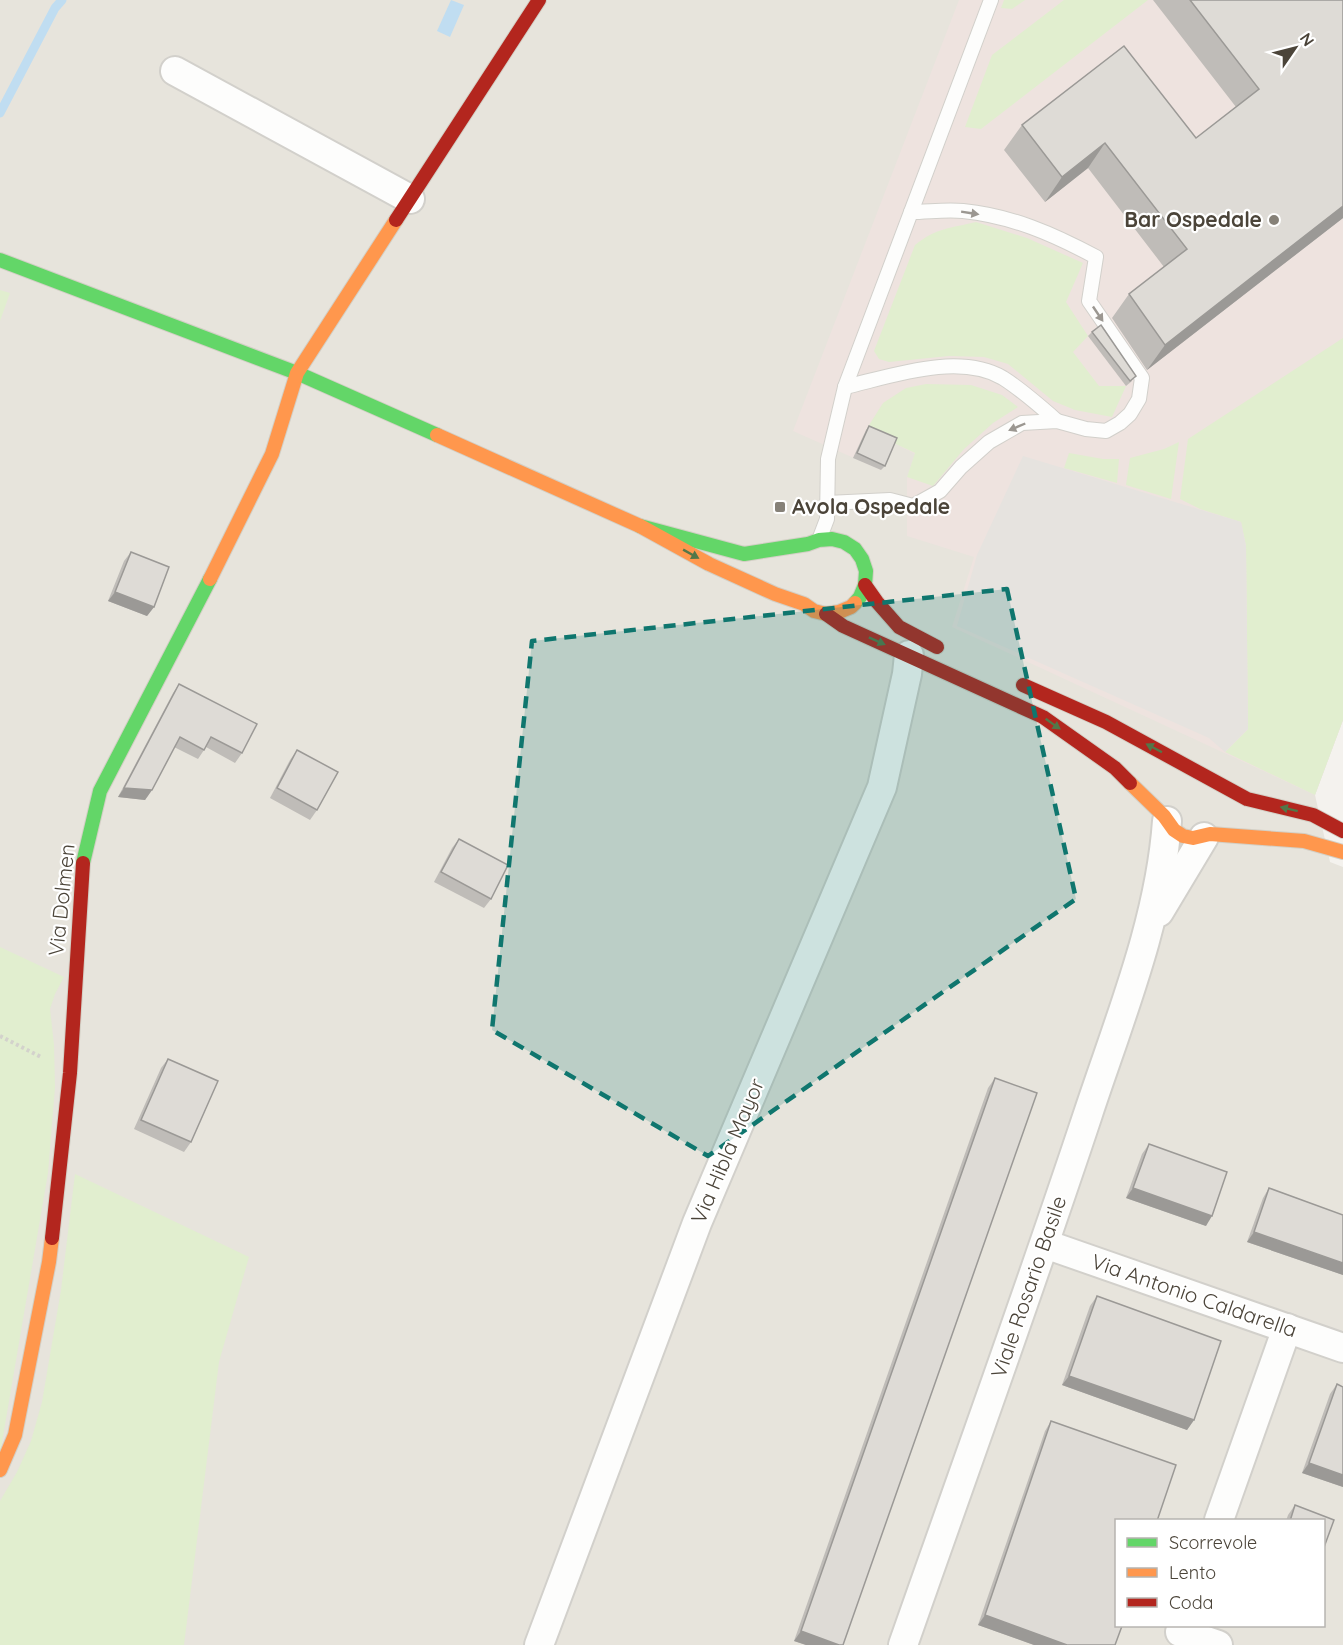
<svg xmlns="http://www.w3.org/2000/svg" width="1343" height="1645" viewBox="0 0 1343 1645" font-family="Quicksand,sans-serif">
  <rect width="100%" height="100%" fill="#f4f2ee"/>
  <!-- residential -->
  <path fill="#e7e4dc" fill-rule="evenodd" d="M0,0H1343V720L1315,795L1330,862L1343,867V1645H0ZM1116,1520H1324V1626H1116Z"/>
  <!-- medical -->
  <polygon fill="#eee3df" points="959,0 1343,0 1343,720 1315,795 952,627 974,557 907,536 907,477 915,454 894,443 881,470 793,431"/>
  <!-- green -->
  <g fill="#e1eecf">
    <polygon points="1004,0 1025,0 1012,9 1001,8"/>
    <polygon points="1064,0 1148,0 981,129 965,127 992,55"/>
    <path d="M976,222L1027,238L1083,263L1066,302L1088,336L1073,352L1099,386H1126L1112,417L1075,410L1053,401L1008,364L984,357L949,356L889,362L879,359L874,351L915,245C936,228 951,228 976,222Z"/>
    <polygon points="0,290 10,293 0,321"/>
    <polygon points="1343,338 1343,720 1315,795 1225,752 1248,729 1246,546 1241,522 1200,509 1180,499 1188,439"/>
    <polygon points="926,384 971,385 1002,395 1018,407 993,423 964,449 933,486 907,477 915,453 866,430 883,403 906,388"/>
    <polygon points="1179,442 1171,499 1126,485 1130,458 1164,449"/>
    <polygon points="1069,453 1103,459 1119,459 1117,483 1064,468"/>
    <polygon points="0,947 64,977 55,994 50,1009 54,1045 55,1087 48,1173 0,1454"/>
    <polygon points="75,1174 249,1257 219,1362 184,1645 0,1645 0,1501 17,1472 31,1441 42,1402 61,1290"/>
  </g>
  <!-- parking -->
  <polygon fill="#e6e3df" points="1023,456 1241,522 1246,546 1248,729 1225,752 1209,738 957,626 977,555"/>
  <!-- water -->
  <polygon fill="#c0ddf1" points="451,0 464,5 450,37 437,31"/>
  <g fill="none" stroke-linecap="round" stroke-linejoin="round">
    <!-- stream -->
    <polyline stroke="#c0ddf1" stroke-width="9" points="0,113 55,8 62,0"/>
    <!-- lane casing -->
    <g stroke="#d2d0cb" stroke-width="16">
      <g id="lane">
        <path d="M845,387C892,376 959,352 1003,378C1022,390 1040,406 1057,421"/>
        <path d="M827,503L890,500L913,506L940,491L961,467L989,442L1022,423L1057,421L1086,429L1106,431L1120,423L1130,414L1139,399L1142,378L1089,301L1096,257C1053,234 1012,216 963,211C946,209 928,212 911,212"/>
        <polyline points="819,540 827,519 828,459 845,387 991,0"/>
      </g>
    </g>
    <!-- street casing -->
    <g stroke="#d2d0cb" stroke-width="32">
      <g id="street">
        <polyline points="175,71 410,199"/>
        <polyline points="1159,912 1204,837"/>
        <polyline points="1045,1244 1343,1348"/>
        <polyline points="1219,1520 1287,1328"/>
        <polyline points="1180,1632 1218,1645"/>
        <polyline points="539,1645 697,1223 882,787 907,674 909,655"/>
        <path d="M903,1645C965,1468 1029,1292 1088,1114C1119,1020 1160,921 1167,821"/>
      </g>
    </g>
    <!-- fast casing -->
    <g stroke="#d3cfc5" stroke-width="16">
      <g id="fast">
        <polyline points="0,260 297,373 437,435"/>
        <polyline points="640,526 744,554 808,544 819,540 832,539 844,542 855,549 862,559 866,571 865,585 860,597 855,603"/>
        <polyline points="83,863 100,791 210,579"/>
      </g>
    </g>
    <!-- slow casing -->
    <g stroke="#d3cfc5" stroke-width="16">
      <g id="slow">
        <polyline points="437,435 640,526 709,564 775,594 804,604 814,611 826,614 839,612 851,607 855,603"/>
        <polyline points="210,579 272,454 297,373 396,220"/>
        <polyline points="1130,783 1164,816 1174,830 1183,836 1193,838 1210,834 1304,841 1343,852"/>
        <polyline points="0,1470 15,1435 49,1262 52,1238"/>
      </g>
    </g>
    <!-- jam casing -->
    <g stroke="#d3cfc5" stroke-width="16">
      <g id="jam">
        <polyline points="396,220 539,0"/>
        <polyline points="865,585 877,602 899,627 937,647"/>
        <polyline points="826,614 843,626 1043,717 1115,768 1130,783"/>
        <polyline points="1023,685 1106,722 1247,799 1313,815 1343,831"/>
        <polyline points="52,1238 70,1073 83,863"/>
      </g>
    </g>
    <!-- path -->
    <polyline stroke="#d3d2cc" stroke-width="4" stroke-dasharray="3 3" stroke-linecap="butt" points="0,1036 41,1057"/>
    <!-- lane -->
    <use href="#lane" stroke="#fdfdfc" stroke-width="14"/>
    <!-- street -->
    <use href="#street" stroke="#fdfdfc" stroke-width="28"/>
    <!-- fast -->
    <use href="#fast" stroke="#63d668" stroke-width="14"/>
    <!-- slow -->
    <use href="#slow" stroke="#ff974d" stroke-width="14"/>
    <!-- jam -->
    <use href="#jam" stroke="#b3261e" stroke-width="14"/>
  </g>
  <!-- wall -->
  <g fill="#bfbcb8">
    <polygon points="1153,0 1343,0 1343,218 1147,370 1112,318 1129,294 1164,267 1088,168 1045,202 1004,150 1022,125 1196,138 1236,107"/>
    <polygon points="1092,332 1132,381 1126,386 1088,336"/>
    <polygon points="869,426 885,466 881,470 853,458 866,430"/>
    <polygon points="131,552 154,607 147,616 108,601 124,561"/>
    <polygon points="179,684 242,753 235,763 206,747 198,759 174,747 152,790 145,800 118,797 173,693"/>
    <polygon points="297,750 317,810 310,820 270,798 290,760"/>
    <polygon points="459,839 491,899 484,908 434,882 452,848"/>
    <polygon points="168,1059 191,1142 184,1152 134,1129 161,1068"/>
    <polygon points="995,1078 843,1645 806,1645 794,1641 988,1088"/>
    <polygon points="1149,1144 1206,1226 1126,1198 1142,1154"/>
    <polygon points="1269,1188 1343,1215 1343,1275 1247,1242 1263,1198"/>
    <polygon points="1097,1296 1194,1420 1187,1430 1062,1385 1090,1306"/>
    <polygon points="1337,1384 1343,1387 1343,1487 1302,1473 1330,1394"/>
    <polygon points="1051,1421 1116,1521 1115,1645 1034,1645 978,1625 1045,1431"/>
    <polygon points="1295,1505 1323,1521 1286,1521 1288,1515"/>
  </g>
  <!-- shaded-wall -->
  <g fill="#9b9996">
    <polygon points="1105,143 1088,168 1045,202 1062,177"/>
    <polygon points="1343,206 1343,218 1147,370 1165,345"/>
    <polygon points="115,592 154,607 147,616 108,601"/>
    <polygon points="124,788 152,790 145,800 118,797"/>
    <polygon points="1133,1188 1212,1216 1206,1226 1126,1198"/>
    <polygon points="1254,1232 1343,1263 1343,1275 1247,1242"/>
    <polygon points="1069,1376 1194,1420 1187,1430 1062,1385"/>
    <polygon points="1309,1463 1343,1475 1343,1487 1302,1473"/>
    <polygon points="985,1615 1067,1645 1034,1645 978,1625"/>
    <polygon points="801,1631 839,1645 806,1645 794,1641"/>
  </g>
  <!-- building -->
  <g fill="#dedbd6" stroke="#9b9996" stroke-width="1.5">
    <polygon points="1190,0 1343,0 1343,206 1165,345 1129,294 1187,249 1105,143 1062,177 1022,125 1124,46 1196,138 1259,89"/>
    <polygon points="1101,325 1136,376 1130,381 1092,332"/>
    <polygon points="869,426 897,438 885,466 857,453"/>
    <polygon points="131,552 169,567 154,607 115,592"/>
    <polygon points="179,684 257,724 242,753 211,737 204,750 180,737 152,790 124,788"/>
    <polygon points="297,750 338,772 317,810 277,788"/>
    <polygon points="459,839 508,865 491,899 441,872"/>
    <polygon points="168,1059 218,1081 191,1142 141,1120"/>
    <polygon points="995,1078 1037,1093 843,1645 839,1645 801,1631"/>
    <polygon points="1149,1144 1227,1172 1212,1216 1133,1188"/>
    <polygon points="1269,1188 1343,1215 1343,1263 1254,1232"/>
    <polygon points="1097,1296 1221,1341 1194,1420 1069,1376"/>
    <polygon points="1337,1384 1343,1387 1343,1475 1309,1463"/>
    <polygon points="1051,1421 1176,1465 1157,1521 1116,1521 1116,1626 1122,1626 1115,1645 1067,1645 985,1615"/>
    <polygon points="1295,1505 1334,1520 1323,1550 1323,1521 1290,1521"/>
  </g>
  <!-- one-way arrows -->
  <defs><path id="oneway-solid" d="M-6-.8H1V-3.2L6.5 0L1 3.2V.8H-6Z" transform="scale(1.5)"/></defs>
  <g fill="#9b9791">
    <use href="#oneway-solid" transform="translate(970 213) rotate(9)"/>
    <use href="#oneway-solid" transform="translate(1098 314) rotate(56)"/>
    <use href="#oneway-solid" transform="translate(1017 427) rotate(157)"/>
  </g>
  <g fill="#537749">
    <use href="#oneway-solid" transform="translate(691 554) rotate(29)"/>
    <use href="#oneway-solid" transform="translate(877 641) rotate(24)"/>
    <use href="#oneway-solid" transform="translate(1053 724) rotate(35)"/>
    <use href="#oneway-solid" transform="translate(1154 748) rotate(-152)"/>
    <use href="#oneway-solid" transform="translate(1289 809) rotate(-166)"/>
  </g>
  <!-- marked area -->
  <path fill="#0f766e" fill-opacity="0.2" stroke="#0f766e" stroke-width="4.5" stroke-dasharray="12 8" stroke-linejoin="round" d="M1007,589L1076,899L708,1156L492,1030L532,641Z"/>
  <!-- markers -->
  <g fill="#868178" stroke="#fff" stroke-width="2">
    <circle cx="1274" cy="220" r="6"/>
    <rect x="774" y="501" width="12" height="12" rx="3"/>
  </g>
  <g text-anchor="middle" stroke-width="4.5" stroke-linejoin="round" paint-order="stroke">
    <!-- poi labels -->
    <g font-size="21" font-weight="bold" fill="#4b4439" stroke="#fff" text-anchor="end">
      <text x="1262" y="227">Bar Ospedale</text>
      <text x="792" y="514" text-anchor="start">Avola Ospedale</text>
    </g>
    <!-- street labels -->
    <g font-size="21" fill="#4b4439" stroke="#fff">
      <text transform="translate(62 900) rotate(-84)" y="7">Via Dolmen</text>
      <text transform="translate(728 1151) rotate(-67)" y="7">Via Hibla Mayor</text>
      <text transform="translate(1029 1287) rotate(-71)" y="7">Viale Rosario Basile</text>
      <text transform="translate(1194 1296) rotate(19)" y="7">Via Antonio Caldarella</text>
    </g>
  </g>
  <!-- legend -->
  <rect x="1115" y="1519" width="210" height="108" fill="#ffffff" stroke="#b7b4b0" stroke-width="1.5"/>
  <rect x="1127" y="1538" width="30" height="9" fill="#63d668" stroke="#b7b4b0" stroke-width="1.5"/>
  <text x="1169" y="1549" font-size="18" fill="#4b4439">Scorrevole</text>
  <rect x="1127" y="1568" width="30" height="9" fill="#ff974d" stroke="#b7b4b0" stroke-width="1.5"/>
  <text x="1169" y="1579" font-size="18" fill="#4b4439">Lento</text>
  <rect x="1127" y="1598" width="30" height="9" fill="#b3261e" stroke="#b7b4b0" stroke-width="1.5"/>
  <text x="1169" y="1609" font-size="18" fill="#4b4439">Coda</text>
  <!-- north arrow -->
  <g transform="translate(1295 48) rotate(55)" stroke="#ffffff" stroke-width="4.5" paint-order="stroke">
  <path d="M0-4.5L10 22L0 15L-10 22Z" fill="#4b4439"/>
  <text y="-9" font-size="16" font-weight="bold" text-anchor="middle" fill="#4b4439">N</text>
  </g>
</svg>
